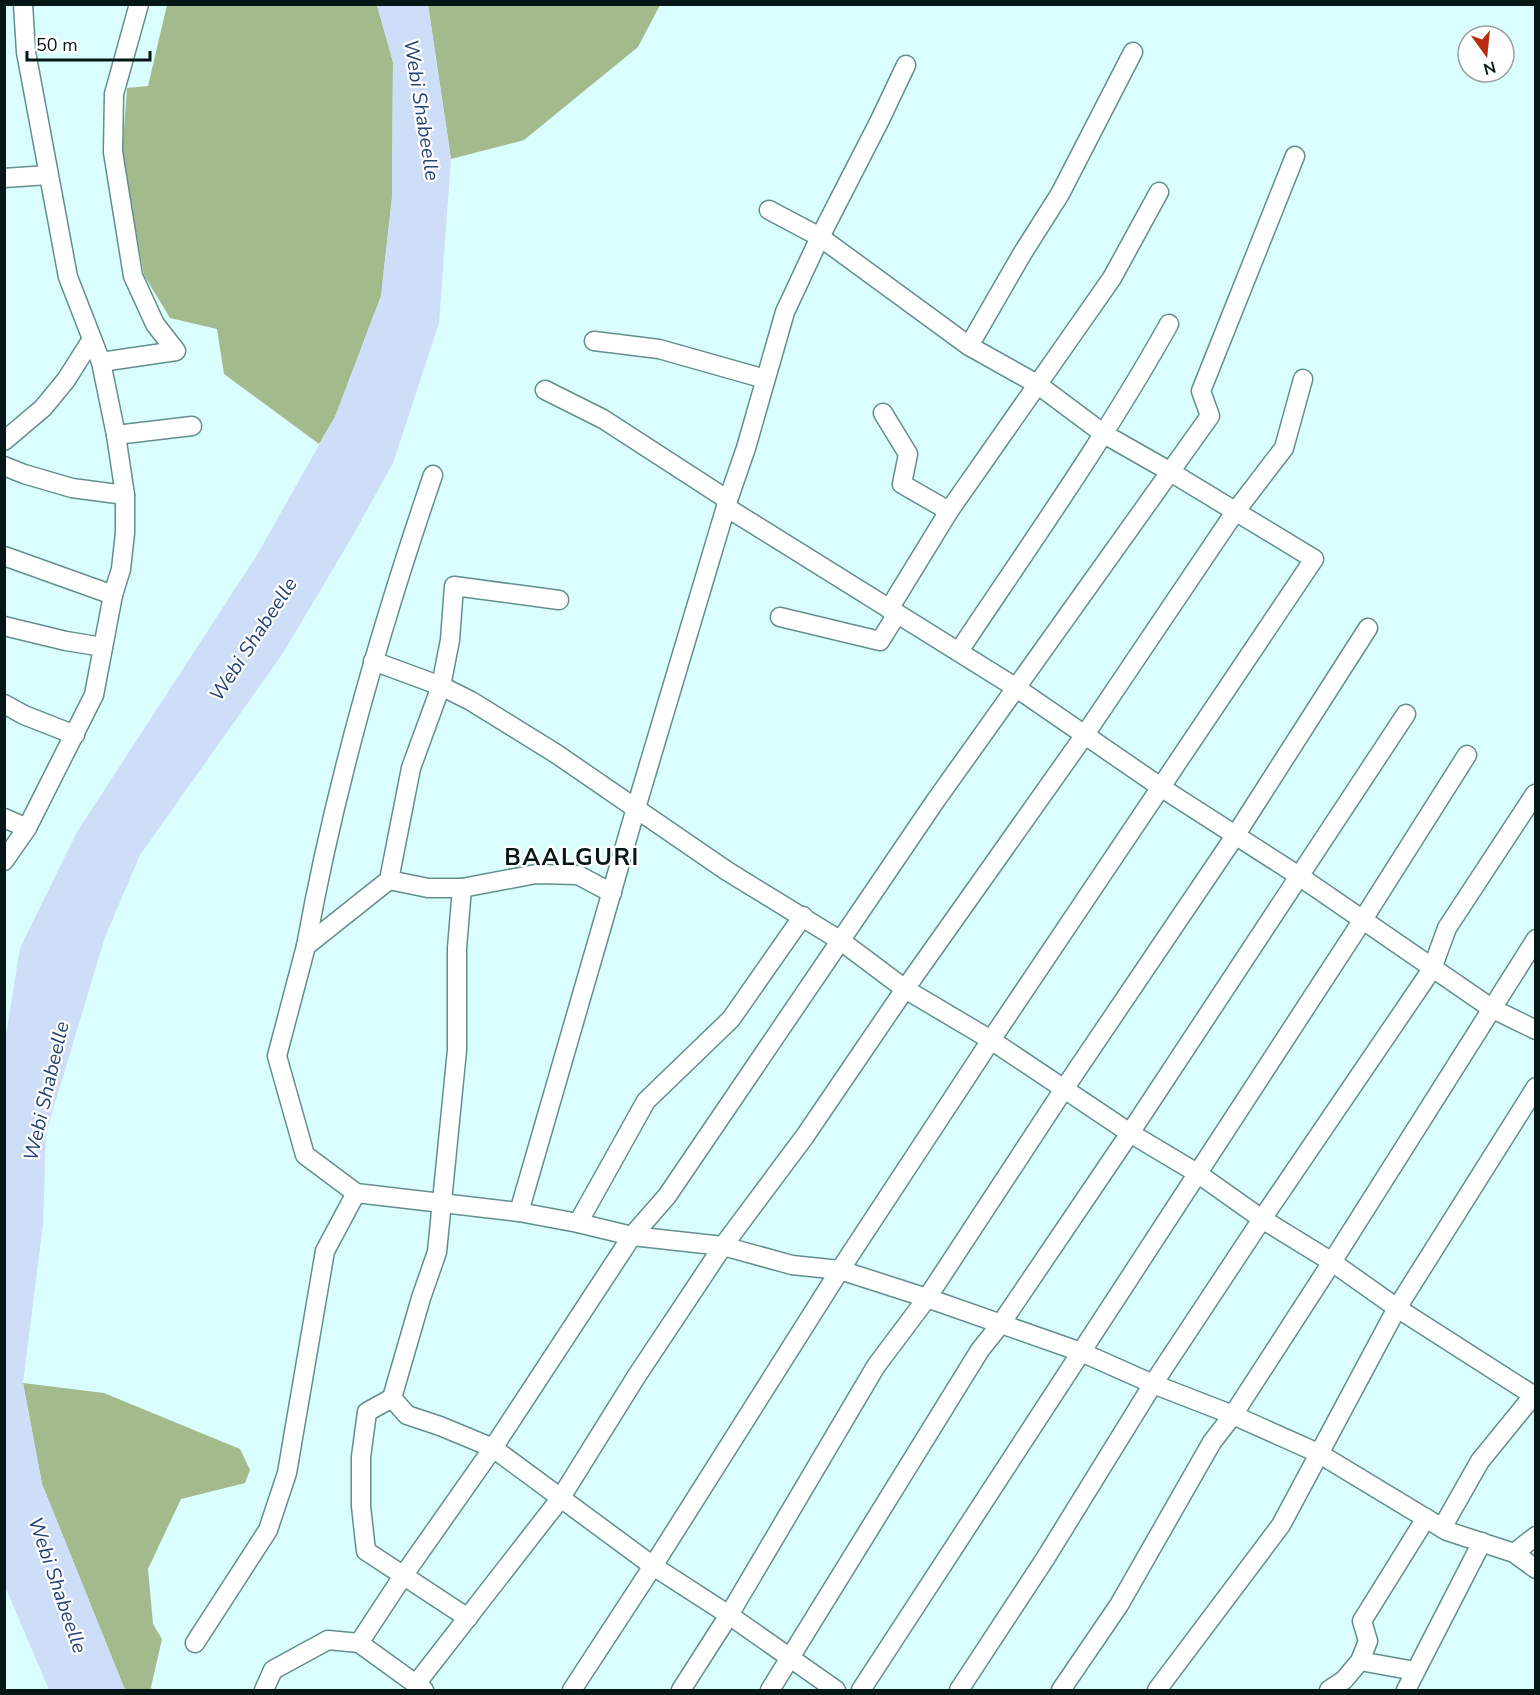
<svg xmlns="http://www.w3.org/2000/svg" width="1540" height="1695" viewBox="0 0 1540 1695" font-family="'Nunito Sans',sans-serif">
  <rect width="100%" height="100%" fill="#d9fefd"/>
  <!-- forest -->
  <g fill="#a3ba8d">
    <polygon points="167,5 377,5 393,62 392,198 381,296 335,417 319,444 224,374 217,329 170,318 144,275 122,156 127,88 148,86"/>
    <polygon points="428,5 660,5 638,47 524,140 451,159"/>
    <polygon points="23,1383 104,1393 240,1449 250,1470 245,1483 181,1499 148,1569 153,1624 162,1639 151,1687 152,1690 125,1690 42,1484"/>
  </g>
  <!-- water -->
  <polygon fill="#cedef8" points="377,5 428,5 451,159 439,323 393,463 352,537 283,653 140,855 105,937 46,1133 43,1224 23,1383 42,1484 125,1690 49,1690 4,1584 4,1048 20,948 77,832 257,555 335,417 381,296 392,198 393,62"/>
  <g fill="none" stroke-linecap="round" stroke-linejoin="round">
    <!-- minor casing -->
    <g stroke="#628e8d" stroke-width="21">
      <g id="minor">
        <polyline points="4,178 48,175"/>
        <polyline points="594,341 659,349 765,379"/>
        <polyline points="969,346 1022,254 1060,194 1133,52"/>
        <polyline points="101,362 176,351 155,324 133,276 113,152 114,94 139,4"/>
        <polyline points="545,390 603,419 728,500"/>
        <polyline points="883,413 908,454 902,484 949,511"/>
        <polyline points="116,435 192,426"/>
        <polyline points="4,441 43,408 66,380 92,339"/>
        <polyline points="4,466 24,474 72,488 125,495"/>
        <polyline points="726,507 1015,687 1162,788 1299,876 1491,1008 1536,1030"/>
        <polyline points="4,556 113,595"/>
        <polyline points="559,600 454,586 450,640 441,686 411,768 389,880 306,946 277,1056 305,1155 356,1193 519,1212 578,1223 632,1236 723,1246 792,1265 840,1270 927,1298 1081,1352 1153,1384 1233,1415 1318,1453 1447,1531 1514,1553 1536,1569"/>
        <polyline points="889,609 949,511 1112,278 1159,192"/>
        <polyline points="780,617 880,641 897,614"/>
        <polyline points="4,626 66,641 103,647"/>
        <path d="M959,651C1031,543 1106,437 1169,324"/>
        <polyline points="373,661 441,686 471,701 555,753 727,871 841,941 905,989 991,1040 1130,1133 1197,1173 1262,1219 1332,1262 1397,1308 1536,1397"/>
        <polyline points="4,704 24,715 75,735"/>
        <polyline points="4,818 27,828"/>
        <polyline points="4,861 27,828 94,695 113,595 121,569 125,533 125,495 116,435 101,362 68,277 26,52 23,4"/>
        <polyline points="389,880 428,888 462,888 536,874 578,875 612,893"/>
        <polyline points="462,888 457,948 457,1050 437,1252 421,1298 392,1398 407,1415 440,1426 493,1448 653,1566 729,1615 836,1690"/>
        <path d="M306,946C335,785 380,629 433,475"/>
        <polyline points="519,1212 636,808 728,500 746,448 785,312 820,237 880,120 906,65"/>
        <polyline points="578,1223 646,1101 731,1019 803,916"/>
        <polyline points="392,1398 367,1412 361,1457 361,1506 366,1551 468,1618"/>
        <polyline points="1442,1528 1480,1461 1533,1396"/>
        <polyline points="1514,1553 1536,1536"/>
        <polyline points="195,1643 268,1530 287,1473 325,1251 356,1193"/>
        <polyline points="359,1643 403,1576 493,1448 632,1236 667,1196 936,800 1210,416 1201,391 1295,156"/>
        <polyline points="1360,1661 1368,1641 1362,1621 1426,1518"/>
        <polyline points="416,1684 560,1499 636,1377 723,1246 805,1136 905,989 1084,736 1235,512 1284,448 1303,379"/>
        <polyline points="264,1690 273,1670 328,1640 359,1643 424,1690"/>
        <polyline points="572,1690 653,1566 840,1270 991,1040 1314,559 1169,471 1104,434 1037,384 969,346 820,237 769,210"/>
        <polyline points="681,1690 729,1615 876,1366 927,1298 1064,1089 1235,836 1368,628"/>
        <polyline points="770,1690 980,1350 1000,1325 1130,1133 1406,714"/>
        <polyline points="861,1690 1362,921 1467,755"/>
        <polyline points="959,1690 1045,1559 1153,1384 1262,1219 1432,969 1447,928 1535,794"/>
        <polyline points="1061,1690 1119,1605 1212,1442 1233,1415 1332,1262 1536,939"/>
        <polyline points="1157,1690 1281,1525 1397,1308 1536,1087"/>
        <polyline points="1329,1690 1344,1680 1360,1661 1415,1671"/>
        <polyline points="1406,1690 1482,1542"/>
      </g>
    </g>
    <!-- minor -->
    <use href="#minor" stroke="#fff" stroke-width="18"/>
  </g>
  <g text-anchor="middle" stroke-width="4.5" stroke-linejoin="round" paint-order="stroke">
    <!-- water labels -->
    <g font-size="20" font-style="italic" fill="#234276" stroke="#fff">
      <text transform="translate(422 110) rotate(81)" y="7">Webi Shabeelle</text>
      <text transform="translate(253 639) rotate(-57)" y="7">Webi Shabeelle</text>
      <text transform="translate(46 1091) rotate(-77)" y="7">Webi Shabeelle</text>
      <text transform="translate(58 1585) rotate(71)" y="7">Webi Shabeelle</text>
    </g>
    <!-- district labels -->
    <g font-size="24" font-weight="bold" letter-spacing="1.5" fill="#051616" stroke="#fff">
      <text x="572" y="865">BAALGURI</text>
    </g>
  </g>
  <!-- border -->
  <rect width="1540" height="1695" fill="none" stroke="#051616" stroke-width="12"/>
  <!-- north arrow -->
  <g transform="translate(1486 54) rotate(165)"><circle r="28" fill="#ffffff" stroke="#9ba2a2" stroke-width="1.5"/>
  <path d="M0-4.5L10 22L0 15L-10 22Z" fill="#b82c13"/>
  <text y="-9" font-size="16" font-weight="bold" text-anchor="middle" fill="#051616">N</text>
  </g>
  <!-- scale -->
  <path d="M27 51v9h123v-9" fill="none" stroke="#051616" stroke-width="3"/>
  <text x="36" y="51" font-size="18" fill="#051616" stroke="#ffffff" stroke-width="4.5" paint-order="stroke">50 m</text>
</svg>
